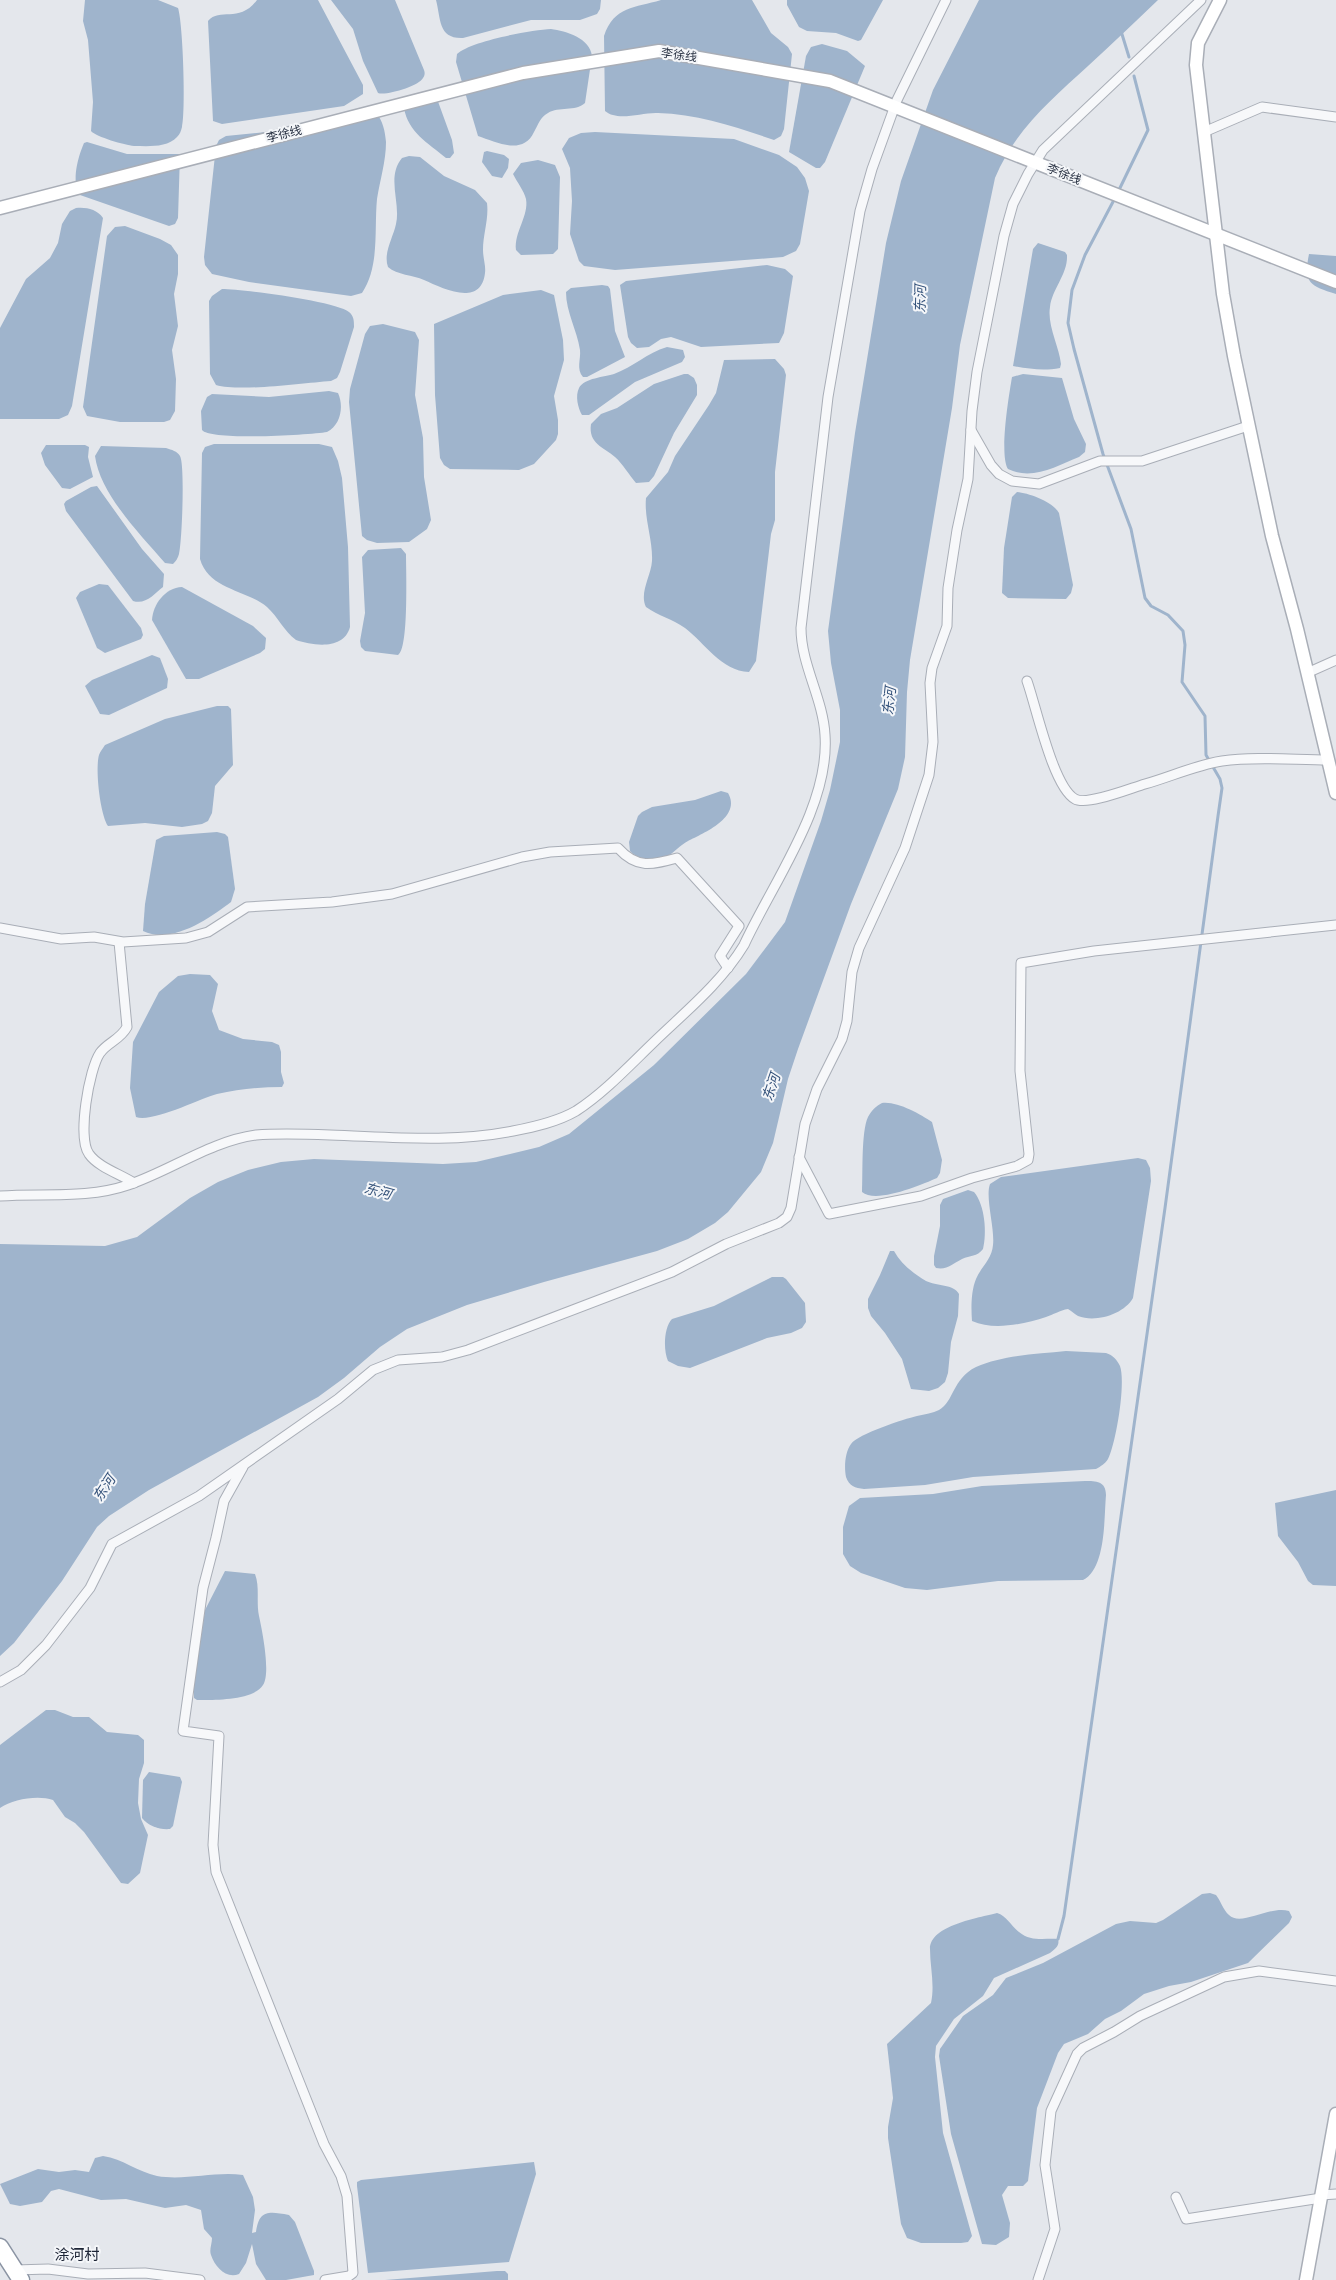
<svg xmlns="http://www.w3.org/2000/svg" width="1336" height="2280" viewBox="0 0 1336 2280" font-family="Inter,'Noto Sans SC',sans-serif">
  <rect width="100%" height="100%" fill="#e4e7ec"/>
  <!-- water -->
  <g fill="#9fb4cc">
    <path d="M85,0H158L178,8C183,23 186,111 182,127C181,131 180,134 177,137C167,148 148,146 134,146C125,145 96,137 91,131L93,102L88,40L83,21Z"/>
    <path d="M257,0H318L363,85V94L344,106L222,124L213,121L208,21C220,7 239,24 257,0Z"/>
    <path d="M331,0H395L424,70C425,73 425,75 423,78C419,86 386,96 378,93L363,61L353,29Z"/>
    <path d="M436,0H601L600,9L597,14L580,20H531L463,38C438,39 441,19 436,0Z"/>
    <path d="M661,0H752L771,33L788,47L792,54L784,129L781,136L774,140C736,127 698,114 658,113C642,112 618,122 605,111L604,36C614,6 635,8 661,0Z"/>
    <polygon points="787,0 883,0 861,40 858,41 836,33 807,31 799,27 787,5"/>
    <path d="M979,0H1158C1135,22 1112,44 1088,66C1051,100 1015,130 995,178L960,345L952,408L910,660L907,692L905,757L898,789L851,904L798,1049L788,1079L773,1143L761,1172L728,1212L715,1223L688,1239L657,1251L544,1282L467,1305L407,1329L380,1347L344,1378L318,1397L149,1490L109,1516L97,1527L62,1581L14,1643L0,1656V1244L105,1246L137,1237L190,1198L218,1182L248,1170L281,1162L314,1159L443,1164L476,1162L539,1147L569,1134L654,1065L746,974L785,922L821,821L830,790L840,742V710L831,663L828,631L855,433L886,243L901,181L933,90Z"/>
    <path d="M551,29C566,31 590,38 592,56L585,103C575,112 559,106 548,113C540,117 538,125 534,132C523,156 496,142 478,136L456,62L457,54C471,41 531,30 551,29Z"/>
    <polygon points="822,44 847,51 865,66 825,162 820,168 816,168 789,152 806,56 811,47"/>
    <path d="M436,96L452,140L454,153L450,158H446C428,143 408,132 404,108Z"/>
    <path d="M376,113C383,121 385,131 386,142C386,161 380,180 377,199C374,229 380,266 362,293L351,296L249,282L212,274L205,265L204,257L216,146L219,140L226,136L295,129Z"/>
    <polygon points="595,132 734,139 779,155 797,167 805,178 809,191 800,244 796,251 783,257 615,270 584,266 579,261 570,234 572,201 570,168 562,149 569,138 581,133"/>
    <path d="M87,142L127,154H180L178,218L175,224L169,226L80,195C71,181 78,157 84,143Z"/>
    <polygon points="487,151 504,155 509,159 508,168 502,178 492,176 482,162 484,152"/>
    <path d="M409,156L420,157L444,176L475,190L487,203C489,219 483,234 483,250C483,258 486,266 485,273C481,308 442,288 424,280C413,275 397,275 388,267C383,253 393,238 396,224C401,203 386,177 402,158Z"/>
    <path d="M538,160L555,165L560,177L558,249L553,254L521,255L516,250C514,232 529,216 526,199C524,191 517,182 513,174L521,163Z"/>
    <path d="M76,208C86,207 97,209 103,218L72,406L68,415L59,419H0V328L26,279L50,258L58,243L62,224L70,211Z"/>
    <polygon points="125,226 160,239 171,245 178,255 178,274 174,294 178,326 172,350 176,379 175,411 170,420 164,422 120,422 87,416 83,407 107,236 115,227"/>
    <path d="M1038,243L1065,252L1067,255C1068,274 1052,289 1050,307C1047,325 1059,346 1061,364L1060,368C1044,371 1029,369 1013,366L1033,249Z"/>
    <path d="M1309,254L1336,256V294C1310,286 1303,283 1309,254Z"/>
    <polygon points="767,265 785,269 793,276 784,333 779,343 701,347 671,337 661,339 649,347 637,348 631,343 628,337 620,285 626,281"/>
    <path d="M602,285L608,286L610,289L615,331L625,357L587,377H583C576,369 581,359 580,350C577,330 566,312 566,292L571,288Z"/>
    <path d="M222,289C242,289 336,301 349,312C354,316 354,321 354,327L340,372L337,378L331,381C303,383 240,392 216,385L210,374L209,301L212,296Z"/>
    <polygon points="541,290 554,295 563,340 564,360 554,396 558,420 558,434 556,440 534,464 519,470 450,469 444,465 440,458 435,395 434,324 503,295"/>
    <polygon points="383,324 415,332 419,340 415,395 423,438 424,477 431,520 427,529 409,542 377,543 367,540 362,536 349,402 350,389 365,334 370,326"/>
    <path d="M667,347L683,350L685,357L682,362L635,382L589,415H582C578,408 575,396 579,388C584,378 605,377 614,374C633,367 647,353 667,347Z"/>
    <path d="M775,359L784,369L786,375L775,472V520L771,534L756,661L749,672C721,671 705,643 685,628C673,619 658,616 646,607C639,593 651,576 652,561C653,540 644,519 646,498L668,472L675,456L709,405L716,393L724,360Z"/>
    <path d="M684,374H688L694,378L697,385V395L674,433L654,476L649,482L636,483C629,475 623,464 615,457C604,447 588,444 591,424L601,414L617,408L654,384Z"/>
    <path d="M1023,374L1062,378L1074,419L1086,444L1085,452L1079,457C1057,466 1032,481 1008,469C999,455 1009,395 1012,377Z"/>
    <path d="M329,391L338,393C344,406 341,425 327,432C310,435 210,441 202,430L201,411L207,397L212,394L269,397Z"/>
    <path d="M214,444H319L332,447L338,461L342,478L348,547L350,627C344,650 314,646 296,640C284,631 278,617 267,607C245,589 209,590 200,559L202,453L205,447Z"/>
    <polygon points="46,445 85,445 89,447 88,457 93,477 70,489 62,488 45,465 41,453"/>
    <path d="M101,446L166,448C172,450 177,451 180,456C185,464 182,542 179,554C178,558 176,561 173,564L165,563C140,534 100,494 95,456Z"/>
    <path d="M97,486L142,549L164,574L163,587C154,594 146,605 133,601L66,511L64,504L66,501L91,487Z"/>
    <path d="M1017,492C1029,493 1053,502 1059,513L1073,585L1071,593L1066,599L1008,598L1002,593L1004,548L1012,497Z"/>
    <path d="M401,548L406,554C406,571 409,649 398,655L365,651L361,647L360,641L365,613L362,557L368,550Z"/>
    <polygon points="99,584 108,585 141,628 143,635 141,639 105,653 97,648 76,598 80,592"/>
    <path d="M182,587L253,626L266,638L265,649L260,653L199,679H186L152,620C153,604 165,588 182,587Z"/>
    <polygon points="152,655 160,658 168,679 167,688 109,715 100,714 85,686 92,680"/>
    <path d="M217,706H228L231,709L233,765L215,786L212,813L208,821L202,824L182,827L145,823L108,826C100,814 95,769 99,755C100,752 103,748 105,745L165,719Z"/>
    <path d="M721,791L728,793C742,817 704,833 688,841C680,845 674,853 666,857C655,861 638,860 630,851L629,842L638,816L642,812L652,807L695,800Z"/>
    <path d="M217,832L225,834L228,837L235,889L231,902C210,918 172,945 143,931L145,904L156,840L164,836Z"/>
    <path d="M190,974L210,975L218,984L212,1011L219,1030L243,1039L272,1042L279,1045L281,1052V1072L284,1083L282,1087C260,1087 239,1089 217,1094C199,1099 152,1123 136,1117L130,1088L133,1042L159,992L178,976Z"/>
    <path d="M882,1103C897,1101 920,1114 932,1122L942,1160L940,1173L937,1178C921,1185 876,1204 862,1192C863,1174 861,1132 868,1117C872,1110 876,1106 882,1103Z"/>
    <path d="M1138,1158L1146,1160L1150,1168L1151,1181L1133,1298C1124,1314 1096,1323 1078,1316C1074,1314 1072,1311 1068,1309C1060,1310 1053,1315 1046,1317C1024,1324 994,1331 972,1321C971,1308 971,1291 976,1279C981,1267 992,1259 993,1245C995,1229 985,1197 990,1184L1001,1177Z"/>
    <path d="M968,1190L974,1192C985,1205 987,1233 983,1249C977,1257 970,1255 962,1259C952,1264 948,1270 936,1268L934,1265V1256L940,1226V1205L943,1199Z"/>
    <path d="M890,1251H894C901,1264 913,1273 926,1281C936,1286 954,1284 959,1294L958,1316L951,1342L948,1373L945,1382L938,1388L929,1391L911,1389L902,1359L885,1333L871,1316L868,1308V1299L880,1275Z"/>
    <path d="M772,1277H783L786,1279L805,1303L806,1322L802,1328L791,1333L767,1338L690,1368L678,1366L668,1361C663,1350 664,1327 672,1319L714,1306Z"/>
    <path d="M1066,1351L1106,1353C1113,1355 1117,1360 1120,1366C1126,1383 1116,1443 1108,1459C1105,1464 1101,1466 1096,1469L973,1477L925,1485L864,1489C855,1488 849,1486 846,1477C844,1467 845,1452 851,1444C858,1434 904,1419 917,1416C925,1414 933,1413 939,1410C954,1402 952,1379 976,1367C1003,1355 1037,1354 1066,1351Z"/>
    <path d="M1085,1481C1096,1481 1106,1481 1106,1495C1104,1518 1106,1569 1083,1580L998,1581L927,1590L905,1588L861,1573L850,1566L843,1554V1527L849,1506L860,1498L933,1494L982,1486Z"/>
    <polygon points="1336,1490 1336,1586 1313,1585 1308,1581 1298,1562 1278,1536 1275,1503"/>
    <path d="M225,1571L255,1574C260,1587 256,1602 259,1616C262,1630 271,1673 263,1685C253,1701 213,1700 197,1700L194,1698V1685L205,1610Z"/>
    <path d="M46,1710H55L73,1717H89L107,1732L138,1735L144,1740V1763L139,1779L138,1803L141,1819L148,1835L140,1873L128,1884L121,1883L84,1832L75,1823L65,1817L53,1800C38,1795 13,1799 0,1808V1745Z"/>
    <path d="M149,1772L180,1777L182,1782L173,1826L170,1829C160,1830 148,1826 142,1818L143,1780Z"/>
    <path d="M1210,1893L1216,1895C1221,1901 1223,1910 1229,1915C1241,1927 1270,1905 1289,1911L1292,1917L1289,1923L1248,1963L1191,1982L1169,1986L1144,1994L1121,2011L1105,2019L1088,2034L1064,2044L1058,2053L1037,2108L1028,2181L1023,2186H1008L1002,2195L1010,2223L1009,2237L996,2245L982,2244L951,2134L939,2056L940,2049L963,2016L993,1995L1006,1978L1043,1963L1116,1924L1130,1921L1156,1923L1163,1920L1202,1894Z"/>
    <path d="M997,1913C1007,1916 1011,1926 1019,1932C1031,1942 1044,1938 1058,1939C1060,1946 1055,1949 1050,1953L994,1978L983,1996L954,2019L936,2046L935,2057L943,2133L972,2236L968,2242L961,2243H921L907,2238L901,2224L888,2138V2127L893,2098L887,2044L931,2003C935,1985 930,1967 930,1949C930,1925 979,1918 997,1913Z"/>
    <path d="M103,2156C123,2159 138,2172 157,2176C185,2181 215,2171 243,2175L253,2197L255,2210L252,2233L256,2232C259,2210 268,2211 289,2215L295,2222L314,2271V2275L286,2280H266L256,2264L252,2244L246,2263L239,2274C226,2279 215,2267 211,2255C209,2250 212,2244 212,2238L204,2229L201,2210L186,2205L165,2208L126,2199L101,2200L59,2189L51,2191L42,2202L20,2206L10,2204L0,2184L38,2169L59,2172L75,2170L89,2172L95,2158Z"/>
    <polygon points="534,2162 536,2174 509,2262 368,2273 357,2186 357,2182 361,2180"/>
    <polygon points="497,2271 505,2271 508,2274 508,2280 385,2280"/>
  </g>
  <g fill="none" stroke-linecap="round" stroke-linejoin="round">
    <!-- stream -->
    <g stroke="#9fb4cc" stroke-width="3">
      <polyline points="1121,31 1129,57"/>
      <polyline points="1118,192 1148,130 1134,76"/>
      <polyline points="1058,1939 1064,1916 1165,1208 1218,816 1222,788 1220,779 1206,755 1205,716 1182,682 1185,645 1183,631 1168,615 1151,606 1145,598 1131,529 1103,454 1074,349 1068,323 1072,290 1085,255 1115,198"/>
    </g>
    <!-- street casing -->
    <g stroke="#a9aeb7" stroke-width="11">
      <g id="street">
        <polyline points="1204,132 1262,107 1336,117"/>
        <polyline points="971,430 991,465 999,474 1012,481 1039,484 1100,461 1142,461 1248,426"/>
        <polyline points="1307,673 1336,660"/>
        <path d="M1027,681C1036,706 1053,787 1075,799C1087,806 1131,788 1145,784C1170,777 1196,765 1222,761C1254,756 1295,760 1328,760"/>
        <path d="M0,928L61,939L94,937L123,942L186,938L208,932L247,907L332,902L392,894L522,857L550,852L618,848C637,869 652,865 677,858L739,926L720,956L728,968"/>
        <path d="M119,942L127,1027C120,1040 108,1042 100,1053C89,1069 77,1138 89,1154C98,1167 120,1174 134,1183"/>
        <polyline points="799,1157 829,1214 921,1196 972,1178 1017,1166 1028,1160 1029,1154 1020,1071 1021,963 1094,951 1336,925"/>
        <path d="M0,1196C42,1193 88,1199 128,1185C170,1171 211,1141 256,1135C280,1133 306,1134 330,1135C392,1137 452,1143 513,1131C534,1127 557,1122 576,1111C604,1093 630,1065 654,1042C685,1012 721,983 744,945C773,882 830,806 825,735C823,698 801,665 801,628L828,397L860,211L872,169L897,100L946,0"/>
        <polyline points="243,1467 224,1501 216,1538 203,1588 183,1731 219,1736 213,1845 216,1872 324,2144 341,2176 347,2196 353,2273 349,2276 325,2280"/>
        <polyline points="0,1682 21,1670 46,1645 90,1588 112,1544 199,1496 338,1399 373,1370 398,1360 442,1357 468,1350 672,1272 726,1244 779,1223 787,1217 791,1208 805,1124 817,1089 842,1039 847,1021 852,972 859,948 905,848 929,775 933,742 930,683 932,668 947,626 948,588 957,530 968,479 972,411 977,372 1004,236 1013,204 1028,174 1043,150 1201,0"/>
        <polyline points="1321,2195 1336,2194"/>
        <polyline points="1176,2197 1186,2219 1321,2198"/>
        <polyline points="15,2270 48,2269 88,2274 145,2273 200,2280"/>
        <polyline points="1038,2280 1055,2229 1045,2165 1051,2111 1077,2054 1083,2048 1114,2032 1140,2016 1224,1977 1259,1971 1336,1981"/>
      </g>
    </g>
    <!-- secondary casing -->
    <g stroke="#a9aeb7" stroke-width="15">
      <g id="secondary">
        <polyline points="1220,0 1198,43 1196,65 1223,294 1234,356 1272,536 1297,629 1336,793"/>
        <polyline points="0,208 523,73 659,51 830,81 1336,282"/>
        <polyline points="1306,2280 1336,2114"/>
      </g>
    </g>
    <!-- highway casing -->
    <g stroke="#8b94a3" stroke-width="19">
      <polyline id="highway" points="0,2247 21,2280"/>
    </g>
    <!-- street -->
    <use href="#street" stroke="#f7f8fa" stroke-width="9"/>
    <!-- secondary -->
    <use href="#secondary" stroke="#fff" stroke-width="12"/>
    <!-- highway -->
    <use href="#highway" stroke="#fff" stroke-width="16"/>
  </g>
  <g text-anchor="middle" stroke-width="4" stroke-linejoin="round" paint-order="stroke">
    <!-- street labels -->
    <g font-size="12" fill="#2b3445" stroke="#f4f6f9">
      <text transform="translate(679 55) rotate(8)" y="4">李徐线</text>
      <text transform="translate(284 134) rotate(-14)" y="4">李徐线</text>
      <text transform="translate(1064 174) rotate(22)" y="4">李徐线</text>
    </g>
    <!-- water labels -->
    <g font-size="14" font-style="italic" fill="#34527a" stroke="#f4f6f9">
      <text transform="translate(920 299) rotate(-89)" y="5">东河</text>
      <text transform="translate(889 701) rotate(-84)" y="5">东河</text>
      <text transform="translate(771 1087) rotate(-71)" y="5">东河</text>
      <text transform="translate(378 1191) rotate(15)" y="5">东河</text>
      <text transform="translate(104 1488) rotate(-57)" y="5">东河</text>
    </g>
    <!-- quarter labels -->
    <g font-size="15" fill="#1d2536" stroke="#f4f6f9">
      <text x="77" y="2260">涂河村</text>
    </g>
  </g>
</svg>
